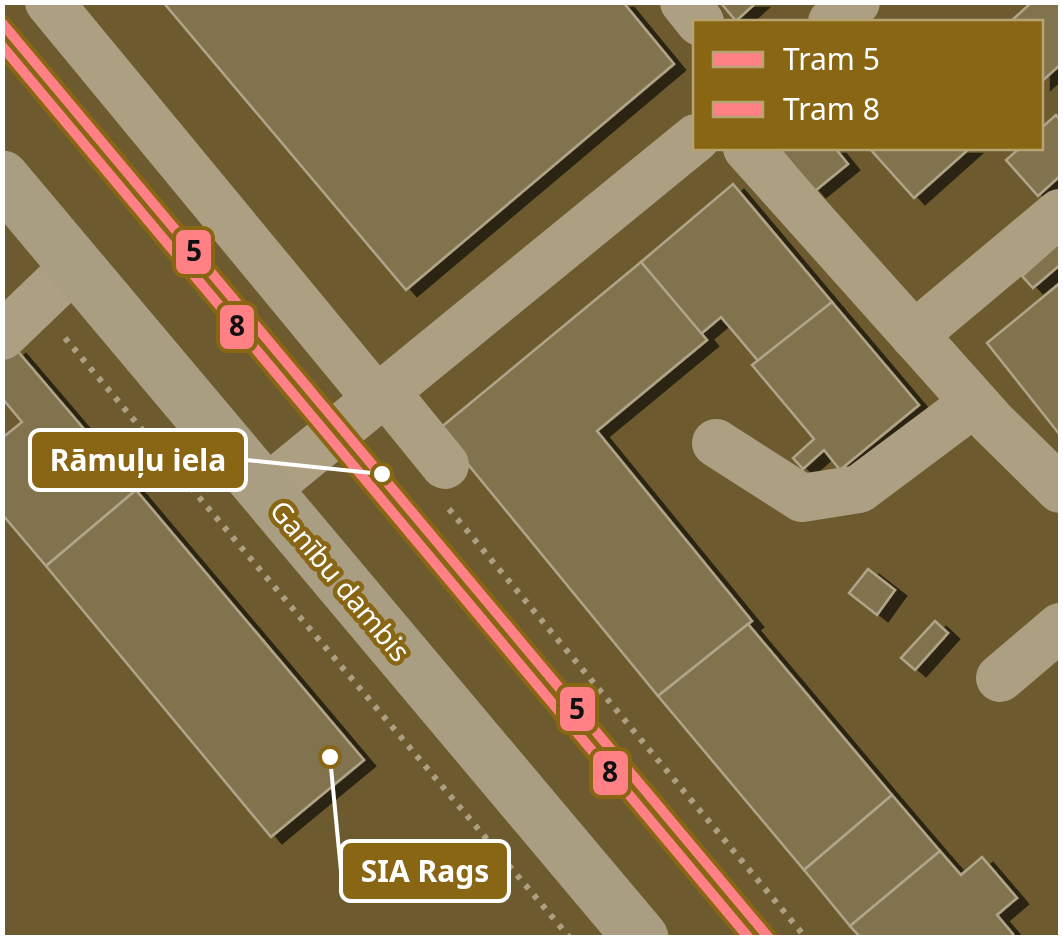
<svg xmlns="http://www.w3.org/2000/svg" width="1063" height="940" viewBox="0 0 1063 940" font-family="'Noto Sans',sans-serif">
  <defs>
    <filter id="shadow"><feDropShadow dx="11" dy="6" stdDeviation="0" flood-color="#0009"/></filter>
  </defs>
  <rect width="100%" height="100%" fill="#6d5b2f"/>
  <!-- building -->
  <g fill="#827350" stroke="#b1a589" stroke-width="2.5" filter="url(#shadow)">
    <polygon points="163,2 623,2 674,64 406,290"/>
    <polygon points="720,2 757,2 736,21"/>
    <polygon points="1032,2 1060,2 1060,65 1040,83 1040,22 1010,22"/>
    <polygon points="1056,115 1060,120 1060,176 1038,196 1006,160 1020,148 1040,148 1040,129"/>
    <polygon points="779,148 835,148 848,164 815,191"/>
    <polygon points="873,148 970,148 914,198 871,150"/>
    <polygon points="733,184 832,302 759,362 721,317 701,334 641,262"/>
    <polygon points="1060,242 1060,265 1033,288 1022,276"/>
    <polygon points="641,262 707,340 597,431 752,621 658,696 439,429"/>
    <polygon points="1060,283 1060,435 987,343"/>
    <polygon points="832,302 919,405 840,470 824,450 803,469 793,458 814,439 752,365"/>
    <polygon points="15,348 136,490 46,566 2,514 2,438 22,422 2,398 2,360"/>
    <polygon points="136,490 364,760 271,837 46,566"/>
    <polygon points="868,569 895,590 877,615 849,593"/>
    <polygon points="935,621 948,633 915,670 901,658"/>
    <polygon points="748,624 892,795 804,870 658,696"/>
    <polygon points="892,795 940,851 850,926 804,870"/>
    <polygon points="940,851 961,875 982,857 1017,898 997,915 1013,934 1012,938 861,938 850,926"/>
  </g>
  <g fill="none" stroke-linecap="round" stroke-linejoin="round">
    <!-- path -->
    <g stroke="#ad9f81" stroke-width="6" stroke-dasharray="5 8" stroke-linecap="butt">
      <polyline points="65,338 570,938"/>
      <polyline points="449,509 806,938"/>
    </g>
    <!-- minor -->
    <g stroke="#ad9f81" stroke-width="48">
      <polyline points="49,2 375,397"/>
      <polyline points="684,2 700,22"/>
      <polyline points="832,22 856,2"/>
      <polyline points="747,148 992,422 1060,489"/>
      <polyline points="914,335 1060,213"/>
      <polyline points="2,336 76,265"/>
      <polyline points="384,390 445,465"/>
      <polyline points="716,443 802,498 859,489 974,403"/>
      <polyline points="264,491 696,138"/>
      <polyline points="1000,678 1060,627"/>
    </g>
    <!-- major -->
    <polyline stroke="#a99e81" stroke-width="55" points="2,178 641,938"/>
    <!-- tram-1 casing -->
    <g stroke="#886614" stroke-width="18">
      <polyline id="tram-1" points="2,23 769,938"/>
    </g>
    <!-- tram-2 casing -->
    <g stroke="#886614" stroke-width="18">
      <polyline id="tram-2" points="2,46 749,938"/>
    </g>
    <!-- tram-1 -->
    <use href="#tram-1" stroke="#ff8085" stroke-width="10"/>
    <!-- tram-2 -->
    <use href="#tram-2" stroke="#ff8085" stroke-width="10"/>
  </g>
  <g text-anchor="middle" stroke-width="9" stroke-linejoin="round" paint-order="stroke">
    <!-- street labels -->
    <g font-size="28" fill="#fff" stroke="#886614">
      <text transform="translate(340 581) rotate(50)" y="10">Ganību dambis</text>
    </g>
  </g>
  <!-- callouts -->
  <path fill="none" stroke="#fff" stroke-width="4" d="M382 474L246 460M330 757L341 871"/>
  <g fill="#fff" stroke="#886614" stroke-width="4">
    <circle cx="382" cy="474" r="10"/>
    <circle cx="330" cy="757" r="10"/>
  </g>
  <g fill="#886614" stroke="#fff" stroke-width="4">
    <rect x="30" y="430" width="216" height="60" rx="10"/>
    <rect x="341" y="841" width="168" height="60" rx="10"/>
  </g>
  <g font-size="30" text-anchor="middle" font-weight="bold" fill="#fff">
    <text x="138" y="471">Rāmuļu iela</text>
    <text x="425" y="882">SIA Rags</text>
  </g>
  <g stroke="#886614" stroke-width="4">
    <rect x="174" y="228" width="39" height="48" rx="10" fill="#ff8085"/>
    <rect x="218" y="303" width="38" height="48" rx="10" fill="#ff8085"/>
    <rect x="558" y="685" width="39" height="48" rx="10" fill="#ff8085"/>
    <rect x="591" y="749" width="39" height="48" rx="10" fill="#ff8085"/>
  </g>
  <g font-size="28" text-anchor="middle" font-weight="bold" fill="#111">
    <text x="194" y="261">5</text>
    <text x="237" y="336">8</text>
    <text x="577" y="719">5</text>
    <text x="610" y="782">8</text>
  </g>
  <!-- border -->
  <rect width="1063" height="940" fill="none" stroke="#ffffff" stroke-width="10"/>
  <!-- legend -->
  <rect x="693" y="20" width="350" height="130" fill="#886614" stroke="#b8a372" stroke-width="2.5"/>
  <rect x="713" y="52" width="50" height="15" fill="#ff8085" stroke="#b8a372" stroke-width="2.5"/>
  <text x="783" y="70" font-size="30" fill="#ffffff">Tram 5</text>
  <rect x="713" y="102" width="50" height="15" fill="#ff8085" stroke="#b8a372" stroke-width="2.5"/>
  <text x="783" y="120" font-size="30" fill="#ffffff">Tram 8</text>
</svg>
